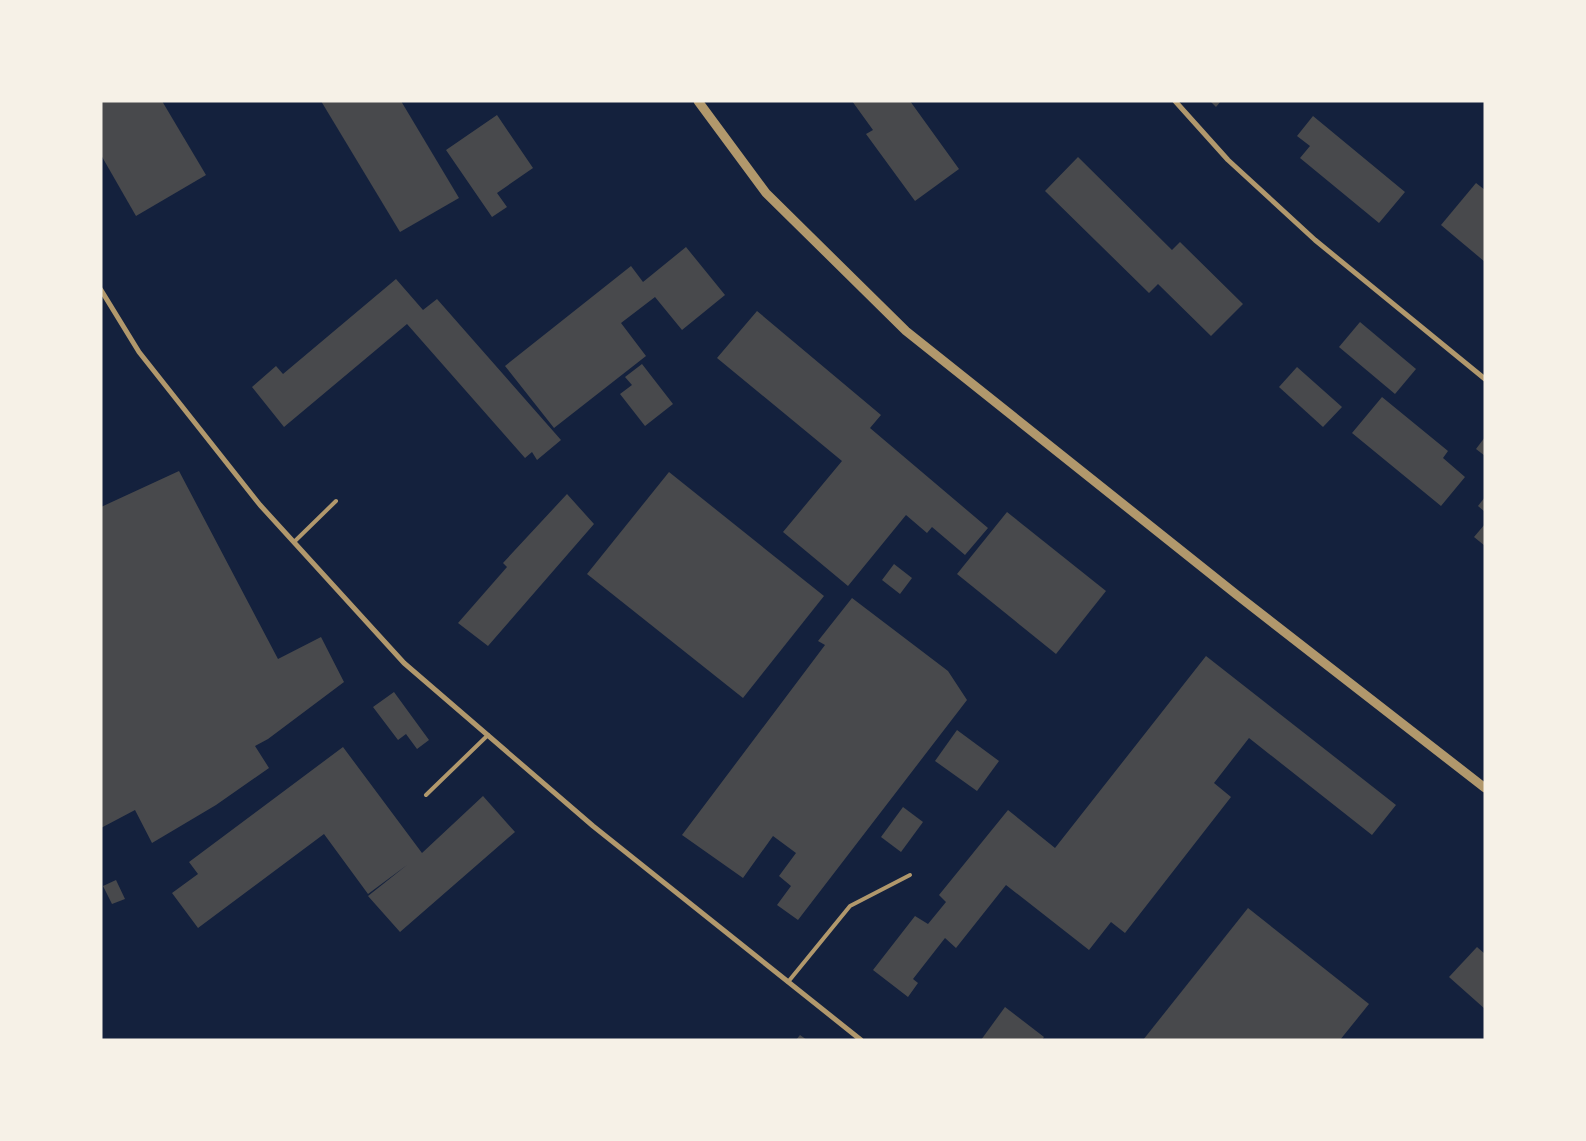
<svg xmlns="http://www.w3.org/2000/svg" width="1586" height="1141" viewBox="0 0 1586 1141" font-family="Jost,sans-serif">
  <rect width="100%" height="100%" fill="#14213d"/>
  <!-- building -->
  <g fill="#48494c">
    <polygon points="101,101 162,101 206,175 136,216 101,155"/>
    <polygon points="321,101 401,101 459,198 400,232"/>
    <polygon points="852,101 910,101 959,169 915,201 866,134 873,130"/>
    <polygon points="1210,101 1221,101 1216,107"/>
    <polygon points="497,115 533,168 497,193 507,207 492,217 446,150"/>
    <polygon points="1313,116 1405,192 1379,223 1300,158 1310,146 1297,136"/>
    <polygon points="1078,157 1172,250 1180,242 1243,304 1211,336 1158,284 1149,293 1045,191"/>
    <polygon points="1476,183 1485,190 1485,262 1441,225"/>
    <polygon points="686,247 725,295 682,330 655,297 621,323 646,356 554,428 505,366 631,266 643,282"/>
    <polygon points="396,279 423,310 437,299 561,440 537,460 532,452 525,458 407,324 284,427 252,387 276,366 283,374"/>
    <polygon points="757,311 881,415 870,428 988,528 965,555 932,527 927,533 906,515 848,586 783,532 842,461 717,358"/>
    <polygon points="1360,322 1416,369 1395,394 1339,347"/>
    <polygon points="642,364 673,404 645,426 620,394 632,385 625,377"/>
    <polygon points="1297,367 1342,407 1323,427 1279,387"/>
    <polygon points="1382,397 1448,451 1443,458 1465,477 1441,506 1352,433"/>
    <polygon points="1485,437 1485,456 1476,449"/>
    <polygon points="179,471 278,659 321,637 344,682 268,739 255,746 269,768 216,805 152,843 135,810 101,828 101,507"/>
    <polygon points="669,472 824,596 743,698 587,574"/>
    <polygon points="567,494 594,524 488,646 458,623 507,567 503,563"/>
    <polygon points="1485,497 1485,512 1478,506"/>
    <polygon points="1007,512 1106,591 1056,654 957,574"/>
    <polygon points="1485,524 1485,546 1474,537"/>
    <polygon points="894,564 912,578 900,594 882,580"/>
    <polygon points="852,598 948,671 967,700 798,920 777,905 791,886 779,876 796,853 773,836 743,878 682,835 825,645 818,641"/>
    <polygon points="1206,656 1396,805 1372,835 1249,738 1214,783 1231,797 1125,933 1111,922 1089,950 1006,885 956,948 945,938 913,979 918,983 908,997 873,970 915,916 928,924 946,902 939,895 1008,810 1055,848"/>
    <polygon points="394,692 429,740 417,749 406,734 398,740 373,707"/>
    <polygon points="957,730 999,761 977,791 935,761"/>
    <polygon points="343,747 422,853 483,796 515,832 400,932 368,896 407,865 368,894 324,834 198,928 172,893 198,874 189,862"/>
    <polygon points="903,807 923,822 901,852 881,837"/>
    <polygon points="116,880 125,899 112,904 103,886"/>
    <polygon points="1248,908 1369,1004 1340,1040 1143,1040"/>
    <polygon points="1477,947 1485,954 1485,1009 1449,977"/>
    <polygon points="1005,1007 1044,1037 1042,1040 981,1040"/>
    <polygon points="800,1035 807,1040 796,1040"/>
  </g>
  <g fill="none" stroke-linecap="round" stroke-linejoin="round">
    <!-- service -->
    <g stroke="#b1986c" stroke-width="4">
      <polyline points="294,542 336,501"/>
      <polyline points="426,795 488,735"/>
      <polyline points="788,982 850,906 910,875"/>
    </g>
    <!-- minor -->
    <g stroke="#b1986c" stroke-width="5">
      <polyline points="1175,101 1228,160 1315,240 1485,379"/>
      <polyline points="101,290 139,352 260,505 404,663 593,826 861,1040"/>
    </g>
    <!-- tertiary -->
    <polyline stroke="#b1986c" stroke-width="9" points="698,101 766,193 906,331 1237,595 1485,788"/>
  </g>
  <!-- border -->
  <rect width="1586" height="1141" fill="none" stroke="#f6f1e7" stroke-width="205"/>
</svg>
